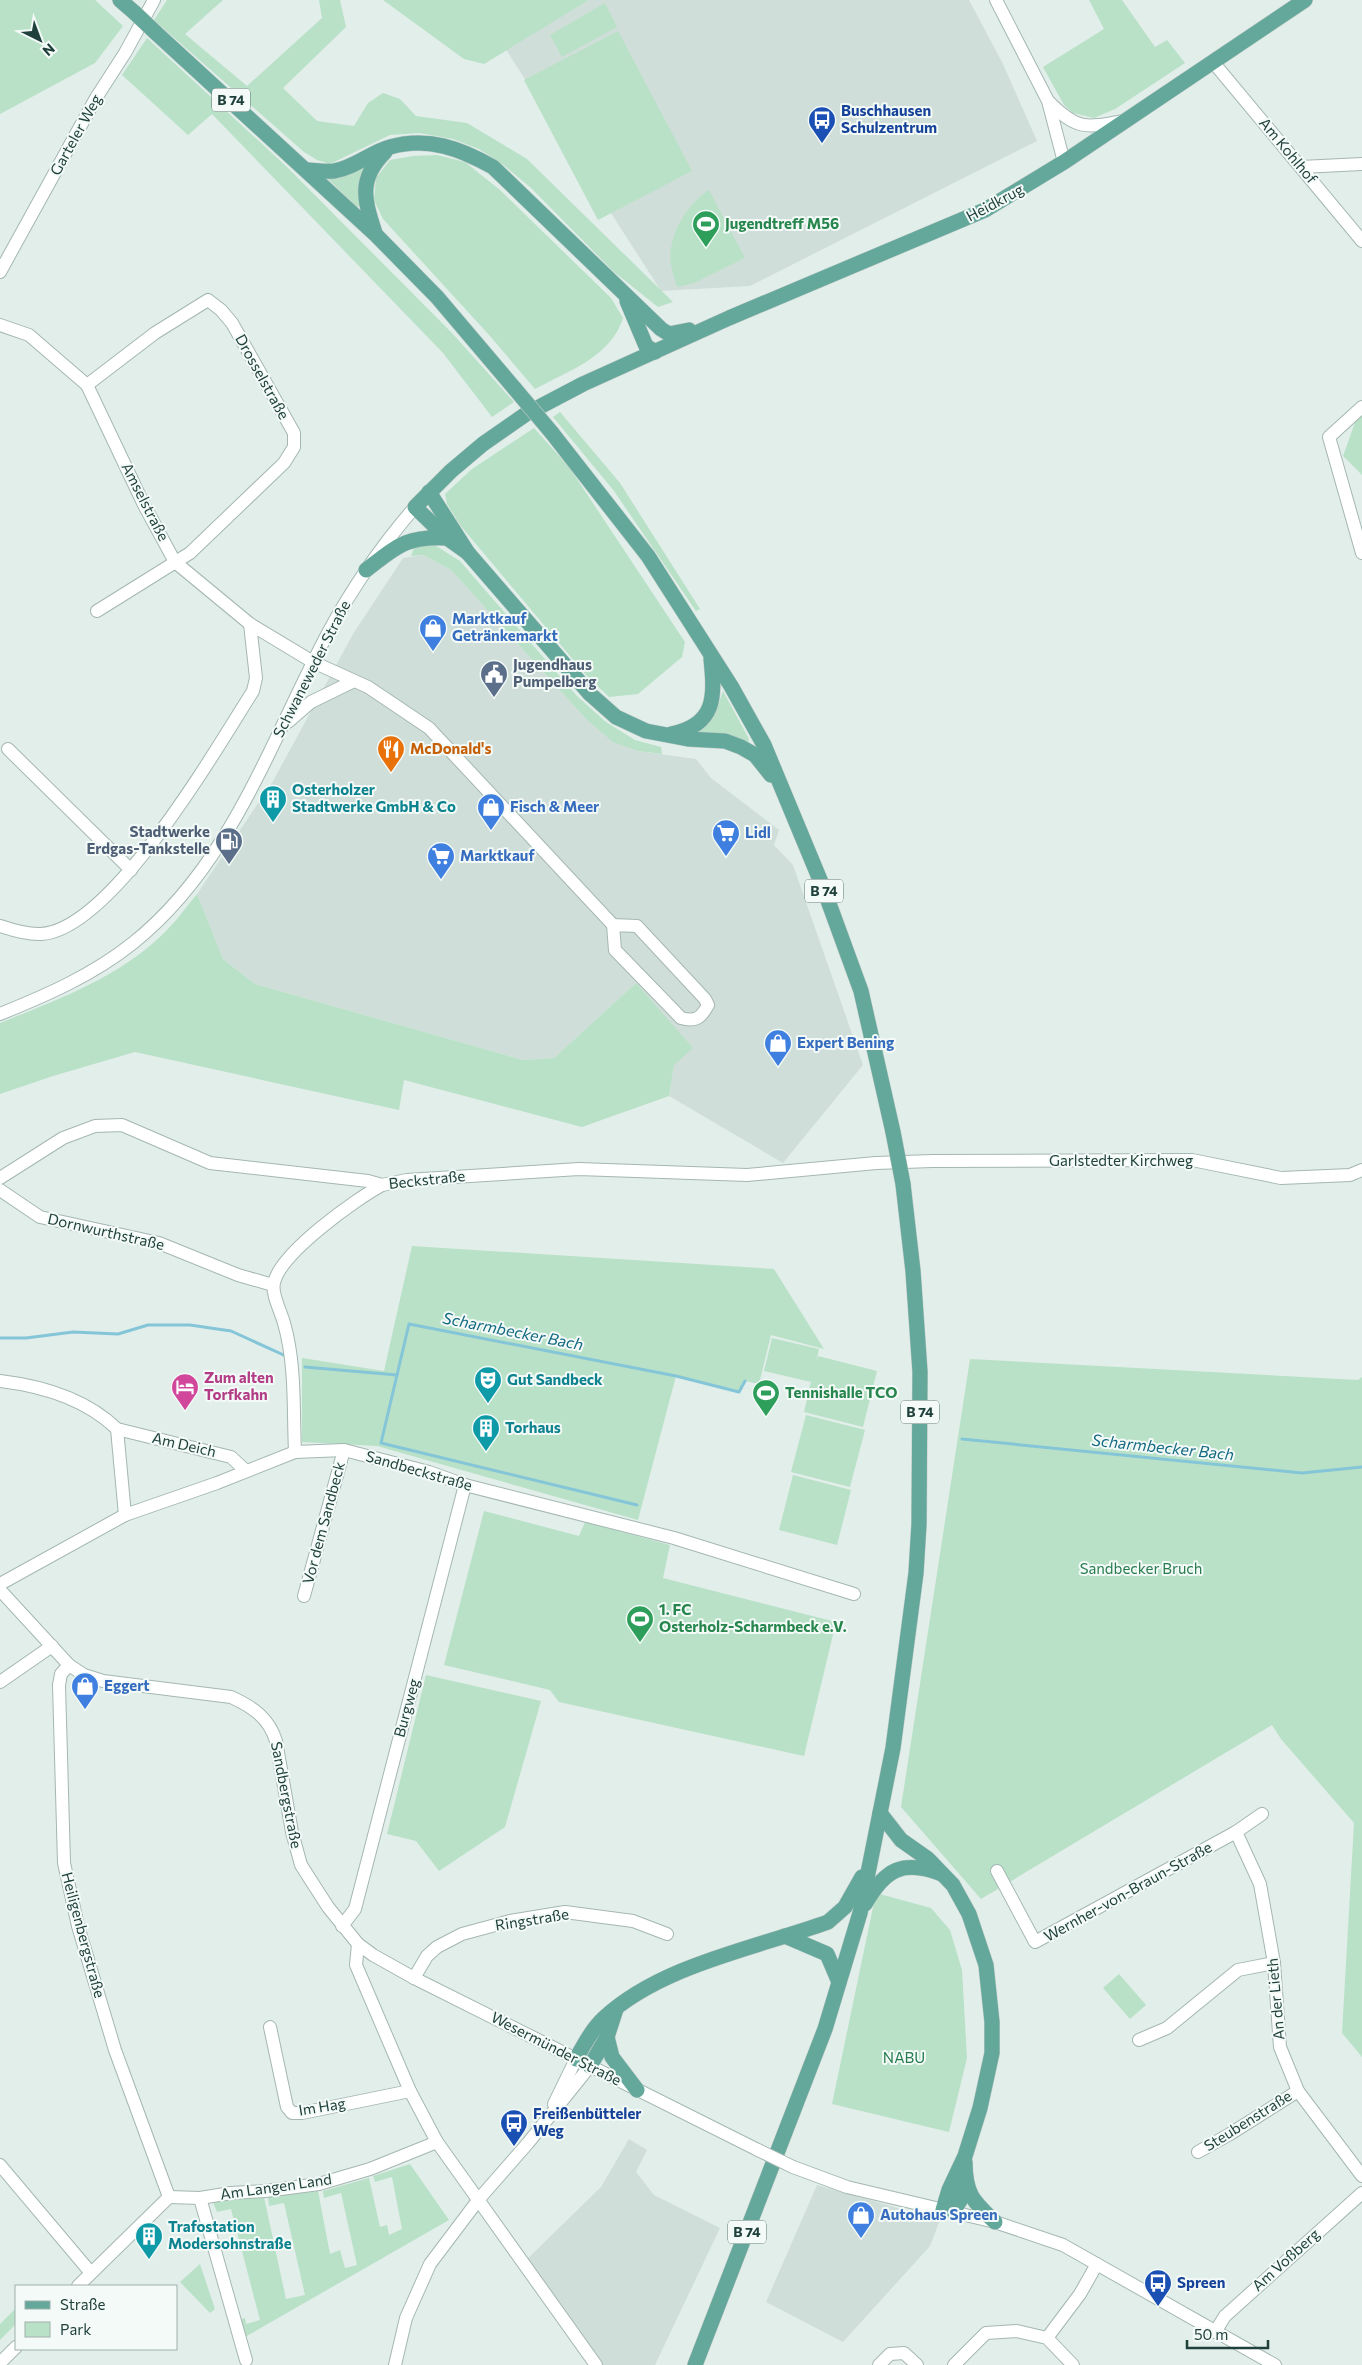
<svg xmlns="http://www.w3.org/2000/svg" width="1362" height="2365" viewBox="0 0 1362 2365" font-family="Commissioner,sans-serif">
  <rect width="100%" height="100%" fill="#e2eeea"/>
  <!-- built -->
  <g fill="#d0ded9">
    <polygon points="589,0 969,0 1003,64 1037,141 750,286 661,291 505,48"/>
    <polygon points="424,555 451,570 586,719 638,751 696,759 711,778 779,830 774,845 793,865 863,1065 783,1163 669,1096 674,1065 636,983 554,1058 523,1060 255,984 223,959 197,894 273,781 353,634 403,558"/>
    <polygon points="629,2139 647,2150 636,2172 654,2195 720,2228 655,2365 596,2365 553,2293 520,2266 601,2187"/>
    <polygon points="817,2185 940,2220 930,2246 843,2342 766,2302"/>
  </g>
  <!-- green -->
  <g fill="#b9e1c7">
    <polygon points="0,0 95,0 123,26 95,63 0,114"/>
    <polygon points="167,0 223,0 185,34 247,86 322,18 319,0 340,0 346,27 283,88 317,121 354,126 368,103 383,93 400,99 416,116 467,123 527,159 673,302 658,307 614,272 531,188 501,163 479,149 453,139 419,133 390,135 330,164 317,160 304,152 154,20"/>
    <polygon points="383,0 589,0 484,64 464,59"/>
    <polygon points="1089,0 1122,0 1155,47 1167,40 1185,63 1115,109 1094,118 1073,113 1064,105 1043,67 1104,29"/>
    <polygon points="605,3 617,27 562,57 550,35"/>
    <polygon points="618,31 692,171 598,220 524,80"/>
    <polygon points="147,38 287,167 451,332 514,402 492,417 443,353 212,114 188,135 122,75"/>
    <path d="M437,155L465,162L500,190L611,298L623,318C611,357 568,371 535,389L490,336L383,219L374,200L376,178L390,160L413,156Z"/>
    <polygon points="371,159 360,206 357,207 326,177"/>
    <path d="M709,190L745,258L694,283L677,287C675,280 672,272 671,264C667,236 687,204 709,190Z"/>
    <polygon points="560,412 620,483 700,609 696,611 614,491 553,417"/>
    <polygon points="1362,416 1362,475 1343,456 1357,417"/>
    <polygon points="534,428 569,467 685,642 682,657 638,694 609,697 586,675 460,525 447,504 445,494 472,469"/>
    <polygon points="433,544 460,561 577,696 606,722 635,740 661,747 662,754 638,751 613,742 586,719 451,570 424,555 411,556 415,545"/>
    <path d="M723,691L749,739L748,743L696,734C717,720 715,713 723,691Z"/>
    <path d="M197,894L223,959L255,984L523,1060L554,1058L636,983L693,1048L674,1065L669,1096L582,1127L404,1080L399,1110L135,1052L53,1076L0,1094V1023C57,1000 117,978 162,935C175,923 186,907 197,894Z"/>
    <polygon points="412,1246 774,1269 824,1349 771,1335 759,1384 745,1381 739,1392 676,1376 638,1520 377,1446 302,1442 302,1358 384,1371"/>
    <polygon points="772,1338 819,1349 816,1362 818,1356 877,1371 863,1427 804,1412 811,1382 764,1371"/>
    <polygon points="970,1359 1358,1380 1362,1377 1362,2057 1342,2033 1354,1823 1281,1739 1272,1725 981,1899 901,1807"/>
    <polygon points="806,1415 865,1430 850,1487 791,1472"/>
    <polygon points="793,1475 851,1490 837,1545 779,1530"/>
    <polygon points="484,1511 579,1536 585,1522 670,1545 663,1578 836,1622 804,1756 559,1702 550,1690 444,1665"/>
    <polygon points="426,1675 541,1701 505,1827 439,1871 416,1841 387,1834"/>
    <polygon points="876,1893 931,1908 950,1930 962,1970 967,2058 949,2132 832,2104"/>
    <polygon points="1119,1974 1146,2005 1130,2019 1103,1988"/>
    <polygon points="410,2164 449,2220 245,2337 239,2320 245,2318 246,2324 260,2320 231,2209 217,2212 212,2200 264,2197 286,2299 305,2295 284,2203 269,2206 268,2197 318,2191 330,2254 340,2250 345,2268 357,2265 341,2193 324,2198 323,2191 369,2178 380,2227 387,2225 389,2235 402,2229 392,2177 375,2182 373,2176"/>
    <polygon points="200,2264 215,2309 210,2313 180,2282"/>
    <polygon points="16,2308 16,2324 0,2340 0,2324"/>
  </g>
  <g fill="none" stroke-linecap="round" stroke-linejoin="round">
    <!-- stream -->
    <g stroke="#85c5d8" stroke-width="3">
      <polyline points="0,1338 26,1338 73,1332 118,1334 148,1325 190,1325 231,1331 288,1357"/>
      <polyline points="305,1367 397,1375"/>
      <polyline points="962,1439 1302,1473 1362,1467"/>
      <polyline points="637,1505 381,1443 409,1324 676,1376 739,1392 745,1381"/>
    </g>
    <!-- minor casing -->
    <g stroke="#a4b7b2" stroke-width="14">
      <g id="minor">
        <polyline points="996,0 1048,101 1064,162"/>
        <polyline points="1213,62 1362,241"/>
        <path d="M1049,102C1077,130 1085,128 1123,121"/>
        <polyline points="1301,167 1362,164"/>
        <polyline points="0,272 96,98 125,53 154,0"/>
        <path d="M0,325L29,335L87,385L144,505L175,562L250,624L313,662L368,687L429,728L613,925L615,950L681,1018C696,1022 701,1018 708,1005L705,999L637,926L613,925"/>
        <polyline points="87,385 155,333 208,300 221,310 232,323 294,433 294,447 284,463 190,553 97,611"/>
        <polyline points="1362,407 1329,437 1362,553"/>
        <polyline points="288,722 311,702 354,681"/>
        <polyline points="8,749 131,870"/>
        <path d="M0,926C12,930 28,935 41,934C112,930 216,749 253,691L256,678L250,624"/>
        <path d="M0,1014C47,995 93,975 133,943C232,864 271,739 329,631C353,587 382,545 415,507"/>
        <polyline points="0,1178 63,1138 95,1126 122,1125 210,1163 368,1181 382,1185 407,1180 579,1169 747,1175 876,1163 932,1161 1192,1160 1281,1178 1350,1175 1362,1170"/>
        <polyline points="0,1190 40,1217 159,1243 238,1275 273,1285"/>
        <path d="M0,1381C42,1386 86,1399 117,1429L125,1515"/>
        <polyline points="117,1429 231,1457 246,1471"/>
        <path d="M295,1452C293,1409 296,1365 284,1323C281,1312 271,1293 274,1283C280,1253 356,1199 382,1185"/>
        <polyline points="0,1584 125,1515 217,1483 295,1452 344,1450 429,1472 465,1485 674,1538 854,1594"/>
        <path d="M0,1590L69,1665L84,1675L103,1681L231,1697C253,1707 269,1718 276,1741L292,1832L301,1865L328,1907L358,1944L373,1955L414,1978L758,2150"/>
        <polyline points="304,1596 344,1450"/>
        <polyline points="69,1665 61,1674 59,1685 64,1863 78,1926 115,2050 169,2197"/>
        <polyline points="0,1682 52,1646"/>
        <polyline points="1236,1832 1260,1884 1274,1963 1280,2047 1298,2091 1362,2176"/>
        <polyline points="997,1871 1035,1942 1236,1832 1262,1814"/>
        <polyline points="342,1926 355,1909 465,1485"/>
        <polyline points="358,1944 356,1965 410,2091 437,2142 596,2365"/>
        <polyline points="414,1978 427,1956 437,1947 462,1934 510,1921 565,1912 633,1921 667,1934"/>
        <polyline points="270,2027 287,2107 292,2113 302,2113 410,2091"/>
        <polyline points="1139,2040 1167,2028 1238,1970 1274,1963"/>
        <polyline points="554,2104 576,2059"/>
        <polyline points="1198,2152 1230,2134 1298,2091"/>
        <polyline points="0,2165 91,2273"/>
        <polyline points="793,2167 847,2187 995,2222 1063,2245 1275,2365"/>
        <polyline points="169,2197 200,2198 231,2193 265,2191 319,2184 370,2169 437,2142"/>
        <polyline points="200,2198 246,2360"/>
        <polyline points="78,2286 169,2197"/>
        <polyline points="1215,2332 1225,2316 1234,2308 1362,2193"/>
        <polyline points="1047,2338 1080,2294 1097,2264"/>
        <polyline points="0,2363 16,2347"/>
        <polyline points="395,2365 406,2318 430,2264 479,2199 528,2143 590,2066"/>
        <polyline points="879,2365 890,2354 904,2353 917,2365"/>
        <polyline points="954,2365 986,2333 1017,2331 1047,2338 1073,2365"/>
      </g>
    </g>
    <!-- major casing -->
    <g stroke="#c1cac8" stroke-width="16">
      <g id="major">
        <polyline points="120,0 135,13"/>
        <polyline points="155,32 375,234 437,297 515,389"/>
        <path d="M307,170C315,170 325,172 334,171C354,168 371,152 390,147C428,136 461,149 493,167L661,329L669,334L689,330"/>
        <path d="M375,233C364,199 358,179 385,152"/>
        <polyline points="627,301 646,346 655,352"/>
        <polyline points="552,433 648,556 731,686 764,745 823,887 861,991 893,1132"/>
        <polyline points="429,492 468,553 590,694 616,717 646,731 688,739 725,741 741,747 755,755 771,775"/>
        <polyline points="468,553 447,538 415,507 451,471 483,444 526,414 583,384 729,318 985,210 1064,162 1305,0"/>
        <path d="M366,570C397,546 406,536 447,538"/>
        <path d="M671,734C716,725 715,697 711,659"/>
        <polyline points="880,1813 901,1840 928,1859 953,1885 969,1914 986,1965 992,2022 992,2053 980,2108 965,2156 949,2190 943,2210"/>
        <path d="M865,1904C885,1869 903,1859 942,1874"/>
        <polyline points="785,1936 827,1954 839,1982"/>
        <polyline points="607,2037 612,2057 637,2090"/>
        <path d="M576,2059C584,2045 592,2029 604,2018C661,1965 756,1948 828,1922L845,1907L862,1877"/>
        <polyline points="590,2066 607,2037 616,2009"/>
        <path d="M965,2162C965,2194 973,2201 995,2222"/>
        <polyline points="953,2212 964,2194 965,2184"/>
        <polyline points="695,2365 825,2029 860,1913 893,1748 916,1573 919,1524 920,1372 913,1271 903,1184"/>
      </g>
    </g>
    <!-- minor -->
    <use href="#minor" stroke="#fff" stroke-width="12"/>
    <!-- major -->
    <use href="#major" stroke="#63a89b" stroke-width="15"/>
    <!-- minor-bridge casing -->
    <g stroke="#a4b7b2" stroke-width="14" stroke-linecap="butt">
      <polyline id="minor-bridge" points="758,2150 793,2167"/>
    </g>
    <!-- major-bridge casing -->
    <g stroke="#c1cac8" stroke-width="16" stroke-linecap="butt">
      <g id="major-bridge">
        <polyline points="135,13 155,32"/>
        <polyline points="515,389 552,433"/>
        <polyline points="893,1132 903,1184"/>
      </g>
    </g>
    <!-- minor-bridge -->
    <use href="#minor-bridge" stroke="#fff" stroke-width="12"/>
    <!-- major-bridge -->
    <use href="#major-bridge" stroke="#63a89b" stroke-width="15"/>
  </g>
  <!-- icons -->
  <defs>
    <g id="bus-pin" transform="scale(1.4375)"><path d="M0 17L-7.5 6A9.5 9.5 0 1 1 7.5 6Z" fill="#1a4fb4" stroke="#f3faf7"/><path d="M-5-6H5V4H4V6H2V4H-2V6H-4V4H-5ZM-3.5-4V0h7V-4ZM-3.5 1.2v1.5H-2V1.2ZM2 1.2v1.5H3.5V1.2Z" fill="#fff"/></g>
    <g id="stadium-pin" transform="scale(1.4375)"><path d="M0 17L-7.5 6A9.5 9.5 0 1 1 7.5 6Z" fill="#2e9e5b" stroke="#f3faf7"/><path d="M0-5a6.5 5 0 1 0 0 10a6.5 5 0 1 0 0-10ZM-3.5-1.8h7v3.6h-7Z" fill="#fff"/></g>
    <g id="shop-pin" transform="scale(1.4375)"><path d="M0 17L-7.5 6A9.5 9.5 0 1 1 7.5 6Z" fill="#3f7fe0" stroke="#f3faf7"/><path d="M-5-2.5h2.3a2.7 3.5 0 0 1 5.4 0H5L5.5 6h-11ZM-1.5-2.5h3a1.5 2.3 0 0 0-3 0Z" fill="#fff"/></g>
    <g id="civic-pin" transform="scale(1.4375)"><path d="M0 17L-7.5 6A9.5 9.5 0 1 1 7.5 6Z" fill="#5c6f8a" stroke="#f3faf7"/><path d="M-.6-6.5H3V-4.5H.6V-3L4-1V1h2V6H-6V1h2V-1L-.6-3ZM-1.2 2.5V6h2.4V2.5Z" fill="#fff"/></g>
    <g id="restaurant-pin" transform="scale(1.4375)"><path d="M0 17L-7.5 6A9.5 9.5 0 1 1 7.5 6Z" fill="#e8710a" stroke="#f3faf7"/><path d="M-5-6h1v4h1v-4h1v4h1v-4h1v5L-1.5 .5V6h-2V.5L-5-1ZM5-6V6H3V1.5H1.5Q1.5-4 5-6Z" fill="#fff"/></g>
    <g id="building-pin" transform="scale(1.4375)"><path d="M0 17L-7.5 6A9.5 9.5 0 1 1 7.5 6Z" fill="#0f9aa8" stroke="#f3faf7"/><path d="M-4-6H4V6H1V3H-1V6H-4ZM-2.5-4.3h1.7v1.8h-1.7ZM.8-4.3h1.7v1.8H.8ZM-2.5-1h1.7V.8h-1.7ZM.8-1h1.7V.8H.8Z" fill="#fff"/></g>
    <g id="supermarket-pin" transform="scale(1.4375)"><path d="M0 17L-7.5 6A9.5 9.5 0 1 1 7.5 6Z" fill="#3f7fe0" stroke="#f3faf7"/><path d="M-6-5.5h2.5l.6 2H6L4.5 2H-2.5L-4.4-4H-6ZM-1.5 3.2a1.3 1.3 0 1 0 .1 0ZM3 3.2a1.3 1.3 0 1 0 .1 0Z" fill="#fff"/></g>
    <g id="fuel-pin" transform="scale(1.4375)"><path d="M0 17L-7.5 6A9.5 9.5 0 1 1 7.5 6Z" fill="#5c6f8a" stroke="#f3faf7"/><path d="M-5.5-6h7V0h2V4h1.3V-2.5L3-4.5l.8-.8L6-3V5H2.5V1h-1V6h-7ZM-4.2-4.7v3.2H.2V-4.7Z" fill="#fff"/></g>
    <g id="theatre-pin" transform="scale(1.4375)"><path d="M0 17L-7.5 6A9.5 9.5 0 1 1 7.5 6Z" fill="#0f9aa8" stroke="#f3faf7"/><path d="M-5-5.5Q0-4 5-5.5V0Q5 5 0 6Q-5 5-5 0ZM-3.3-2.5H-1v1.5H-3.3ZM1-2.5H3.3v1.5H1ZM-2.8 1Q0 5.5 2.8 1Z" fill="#fff"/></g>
    <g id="hotel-pin" transform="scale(1.4375)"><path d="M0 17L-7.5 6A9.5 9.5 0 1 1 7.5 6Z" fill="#d1479c" stroke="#f3faf7"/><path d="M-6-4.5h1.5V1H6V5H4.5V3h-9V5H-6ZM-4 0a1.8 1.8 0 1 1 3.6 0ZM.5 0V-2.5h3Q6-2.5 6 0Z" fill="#fff"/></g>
  </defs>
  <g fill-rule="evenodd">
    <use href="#bus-pin" x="822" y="120"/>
    <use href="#stadium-pin" x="706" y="224"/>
    <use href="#shop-pin" x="433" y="628"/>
    <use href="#civic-pin" x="494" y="674"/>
    <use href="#restaurant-pin" x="391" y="749"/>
    <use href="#building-pin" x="273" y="799"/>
    <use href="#shop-pin" x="491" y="807"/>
    <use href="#supermarket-pin" x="726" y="833"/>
    <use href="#fuel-pin" x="229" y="841"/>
    <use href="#supermarket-pin" x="441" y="856"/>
    <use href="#shop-pin" x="778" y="1043"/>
    <use href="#theatre-pin" x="488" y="1380"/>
    <use href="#hotel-pin" x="185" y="1387"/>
    <use href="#stadium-pin" x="766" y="1393"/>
    <use href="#building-pin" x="486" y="1428"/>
    <use href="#stadium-pin" x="640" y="1619"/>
    <use href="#shop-pin" x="85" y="1686"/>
    <use href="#bus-pin" x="514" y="2123"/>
    <use href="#shop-pin" x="861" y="2215"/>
    <use href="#building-pin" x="149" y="2236"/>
    <use href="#bus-pin" x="1158" y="2283"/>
  </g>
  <g text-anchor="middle" stroke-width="4" stroke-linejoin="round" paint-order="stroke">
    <!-- shield labels -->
    <g fill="#f3faf7" stroke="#5f7873" stroke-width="1">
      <rect x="212" y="88.5" width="38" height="23" rx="4"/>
      <rect x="805" y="879.5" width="38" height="23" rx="4"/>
      <rect x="901" y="1400.5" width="38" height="23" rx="4"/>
      <rect x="728" y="2220.5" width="38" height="23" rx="4"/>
    </g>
    <g font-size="14" font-weight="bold" fill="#20413b">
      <text x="231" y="105">B 74</text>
      <text x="824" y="896">B 74</text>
      <text x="920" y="1417">B 74</text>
      <text x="747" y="2237">B 74</text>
    </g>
    <!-- transit labels -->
    <g font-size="15" font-weight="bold" fill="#164399" stroke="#f3faf7" text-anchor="start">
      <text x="841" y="116">Buschhausen<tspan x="841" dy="17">Schulzentrum</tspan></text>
      <text x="533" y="2119">Freißenbütteler<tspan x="533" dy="17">Weg</tspan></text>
      <text x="1177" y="2288">Spreen</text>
    </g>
    <!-- street labels -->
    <g font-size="15" fill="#20413b" stroke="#f3faf7">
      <text transform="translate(76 135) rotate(-61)" y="5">Garteler Weg</text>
      <text transform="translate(1288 151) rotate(50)" y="5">Am Kohlhof</text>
      <text transform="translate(995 203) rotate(-28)" y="5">Heidkrug</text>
      <text transform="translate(262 377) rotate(61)" y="5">Drosselstraße</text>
      <text transform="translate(145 502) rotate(63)" y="5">Amselstraße</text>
      <text transform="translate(312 669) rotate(-63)" y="5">Schwaneweder Straße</text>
      <text x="1121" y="1166">Garlstedter Kirchweg</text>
      <text transform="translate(427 1180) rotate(-6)" y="5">Beckstraße</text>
      <text transform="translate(106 1232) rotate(13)" y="5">Dornwurthstraße</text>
      <text transform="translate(184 1445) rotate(13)" y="5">Am Deich</text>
      <text transform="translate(419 1471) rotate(16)" y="5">Sandbeckstraße</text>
      <text transform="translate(324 1523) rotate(-75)" y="5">Vor dem Sandbeck</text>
      <text transform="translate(407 1708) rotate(-75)" y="5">Burgweg</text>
      <text transform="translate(286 1795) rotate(79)" y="5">Sandbergstraße</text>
      <text transform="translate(1128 1892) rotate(-29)" y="5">Wernher-von-Braun-Straße</text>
      <text transform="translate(532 1920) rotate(-9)" y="5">Ringstraße</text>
      <text transform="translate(83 1935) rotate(75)" y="5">Heiligenbergstraße</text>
      <text transform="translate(1276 1999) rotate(-95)" y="5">An der Lieth</text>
      <text transform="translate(556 2049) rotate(27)" y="5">Wesermünder Straße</text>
      <text transform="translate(322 2107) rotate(-9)" y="5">Im Hag</text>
      <text transform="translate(1248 2121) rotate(-32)" y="5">Steubenstraße</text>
      <text transform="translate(276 2187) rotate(-8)" y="5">Am Langen Land</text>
      <text transform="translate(1286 2260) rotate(-42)" y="5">Am Voßberg</text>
    </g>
    <!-- leisure labels -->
    <g font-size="15" font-weight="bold" fill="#27864d" stroke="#f3faf7" text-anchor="start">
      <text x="725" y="229">Jugendtreff M56</text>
      <text x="785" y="1398">Tennishalle TCO</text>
      <text x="659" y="1615">1. FC<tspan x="659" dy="17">Osterholz-Scharmbeck e.V.</tspan></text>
    </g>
    <!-- shop labels -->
    <g font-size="15" font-weight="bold" fill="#366cbe" stroke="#f3faf7" text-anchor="start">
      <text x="452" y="624">Marktkauf<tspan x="452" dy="17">Getränkemarkt</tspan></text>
      <text x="510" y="812">Fisch &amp; Meer</text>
      <text x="745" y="838">Lidl</text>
      <text x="460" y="861">Marktkauf</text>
      <text x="797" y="1048">Expert Bening</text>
      <text x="104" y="1691">Eggert</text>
      <text x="880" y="2220">Autohaus Spreen</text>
    </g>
    <!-- service labels -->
    <g font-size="15" font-weight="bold" fill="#4e5e75" stroke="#f3faf7" text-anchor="start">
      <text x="513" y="670">Jugendhaus<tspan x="513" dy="17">Pumpelberg</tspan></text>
      <text x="210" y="837" text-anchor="end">Stadtwerke<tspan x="210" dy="17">Erdgas-Tankstelle</tspan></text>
    </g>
    <!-- food labels -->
    <g font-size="15" font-weight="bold" fill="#c56008" stroke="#f3faf7" text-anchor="start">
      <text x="410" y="754">McDonald's</text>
    </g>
    <!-- culture labels -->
    <g font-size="15" font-weight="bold" fill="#0d838f" stroke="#f3faf7" text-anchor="start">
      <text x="292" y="795">Osterholzer<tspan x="292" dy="17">Stadtwerke GmbH &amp; Co</tspan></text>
      <text x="507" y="1385">Gut Sandbeck</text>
      <text x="505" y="1433">Torhaus</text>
      <text x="168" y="2232">Trafostation<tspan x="168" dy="17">Modersohnstraße</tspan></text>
    </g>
    <!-- hotel labels -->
    <g font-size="15" font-weight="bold" fill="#b23c85" stroke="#f3faf7" text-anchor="start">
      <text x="204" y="1383">Zum alten<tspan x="204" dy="17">Torfkahn</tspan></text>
    </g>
    <!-- park labels -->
    <g font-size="15" fill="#267c4e" stroke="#f3faf7">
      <text x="1141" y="1574">Sandbecker Bruch</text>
      <text x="904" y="2063">NABU</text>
    </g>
    <!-- water labels -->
    <g font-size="16" font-style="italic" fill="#146983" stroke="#f3faf7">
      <text transform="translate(513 1331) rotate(11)" y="6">Scharmbecker Bach</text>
      <text transform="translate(1163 1447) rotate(6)" y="6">Scharmbecker Bach</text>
    </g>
  </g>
  <!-- legend -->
  <rect x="15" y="2285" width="162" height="65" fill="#f3faf7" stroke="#9fb0ac"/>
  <rect x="25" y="2301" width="25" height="8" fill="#63a89b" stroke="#9fb0ac"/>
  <text x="60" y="2310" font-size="15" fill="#20413b">Straße</text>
  <rect x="25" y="2322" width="25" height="15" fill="#b9e1c7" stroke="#9fb0ac"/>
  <text x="60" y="2335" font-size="15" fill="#20413b">Park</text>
  <!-- north arrow -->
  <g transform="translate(40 40) rotate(138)" stroke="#f3faf7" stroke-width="4" paint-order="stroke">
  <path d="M0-4L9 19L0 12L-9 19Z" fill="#20413b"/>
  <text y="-8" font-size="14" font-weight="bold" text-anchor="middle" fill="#20413b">N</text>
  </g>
  <!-- scale -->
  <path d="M1187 2340v8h81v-8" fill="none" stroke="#20413b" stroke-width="2.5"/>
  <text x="1194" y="2340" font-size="15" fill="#20413b" stroke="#f3faf7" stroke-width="4" paint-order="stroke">50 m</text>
</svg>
